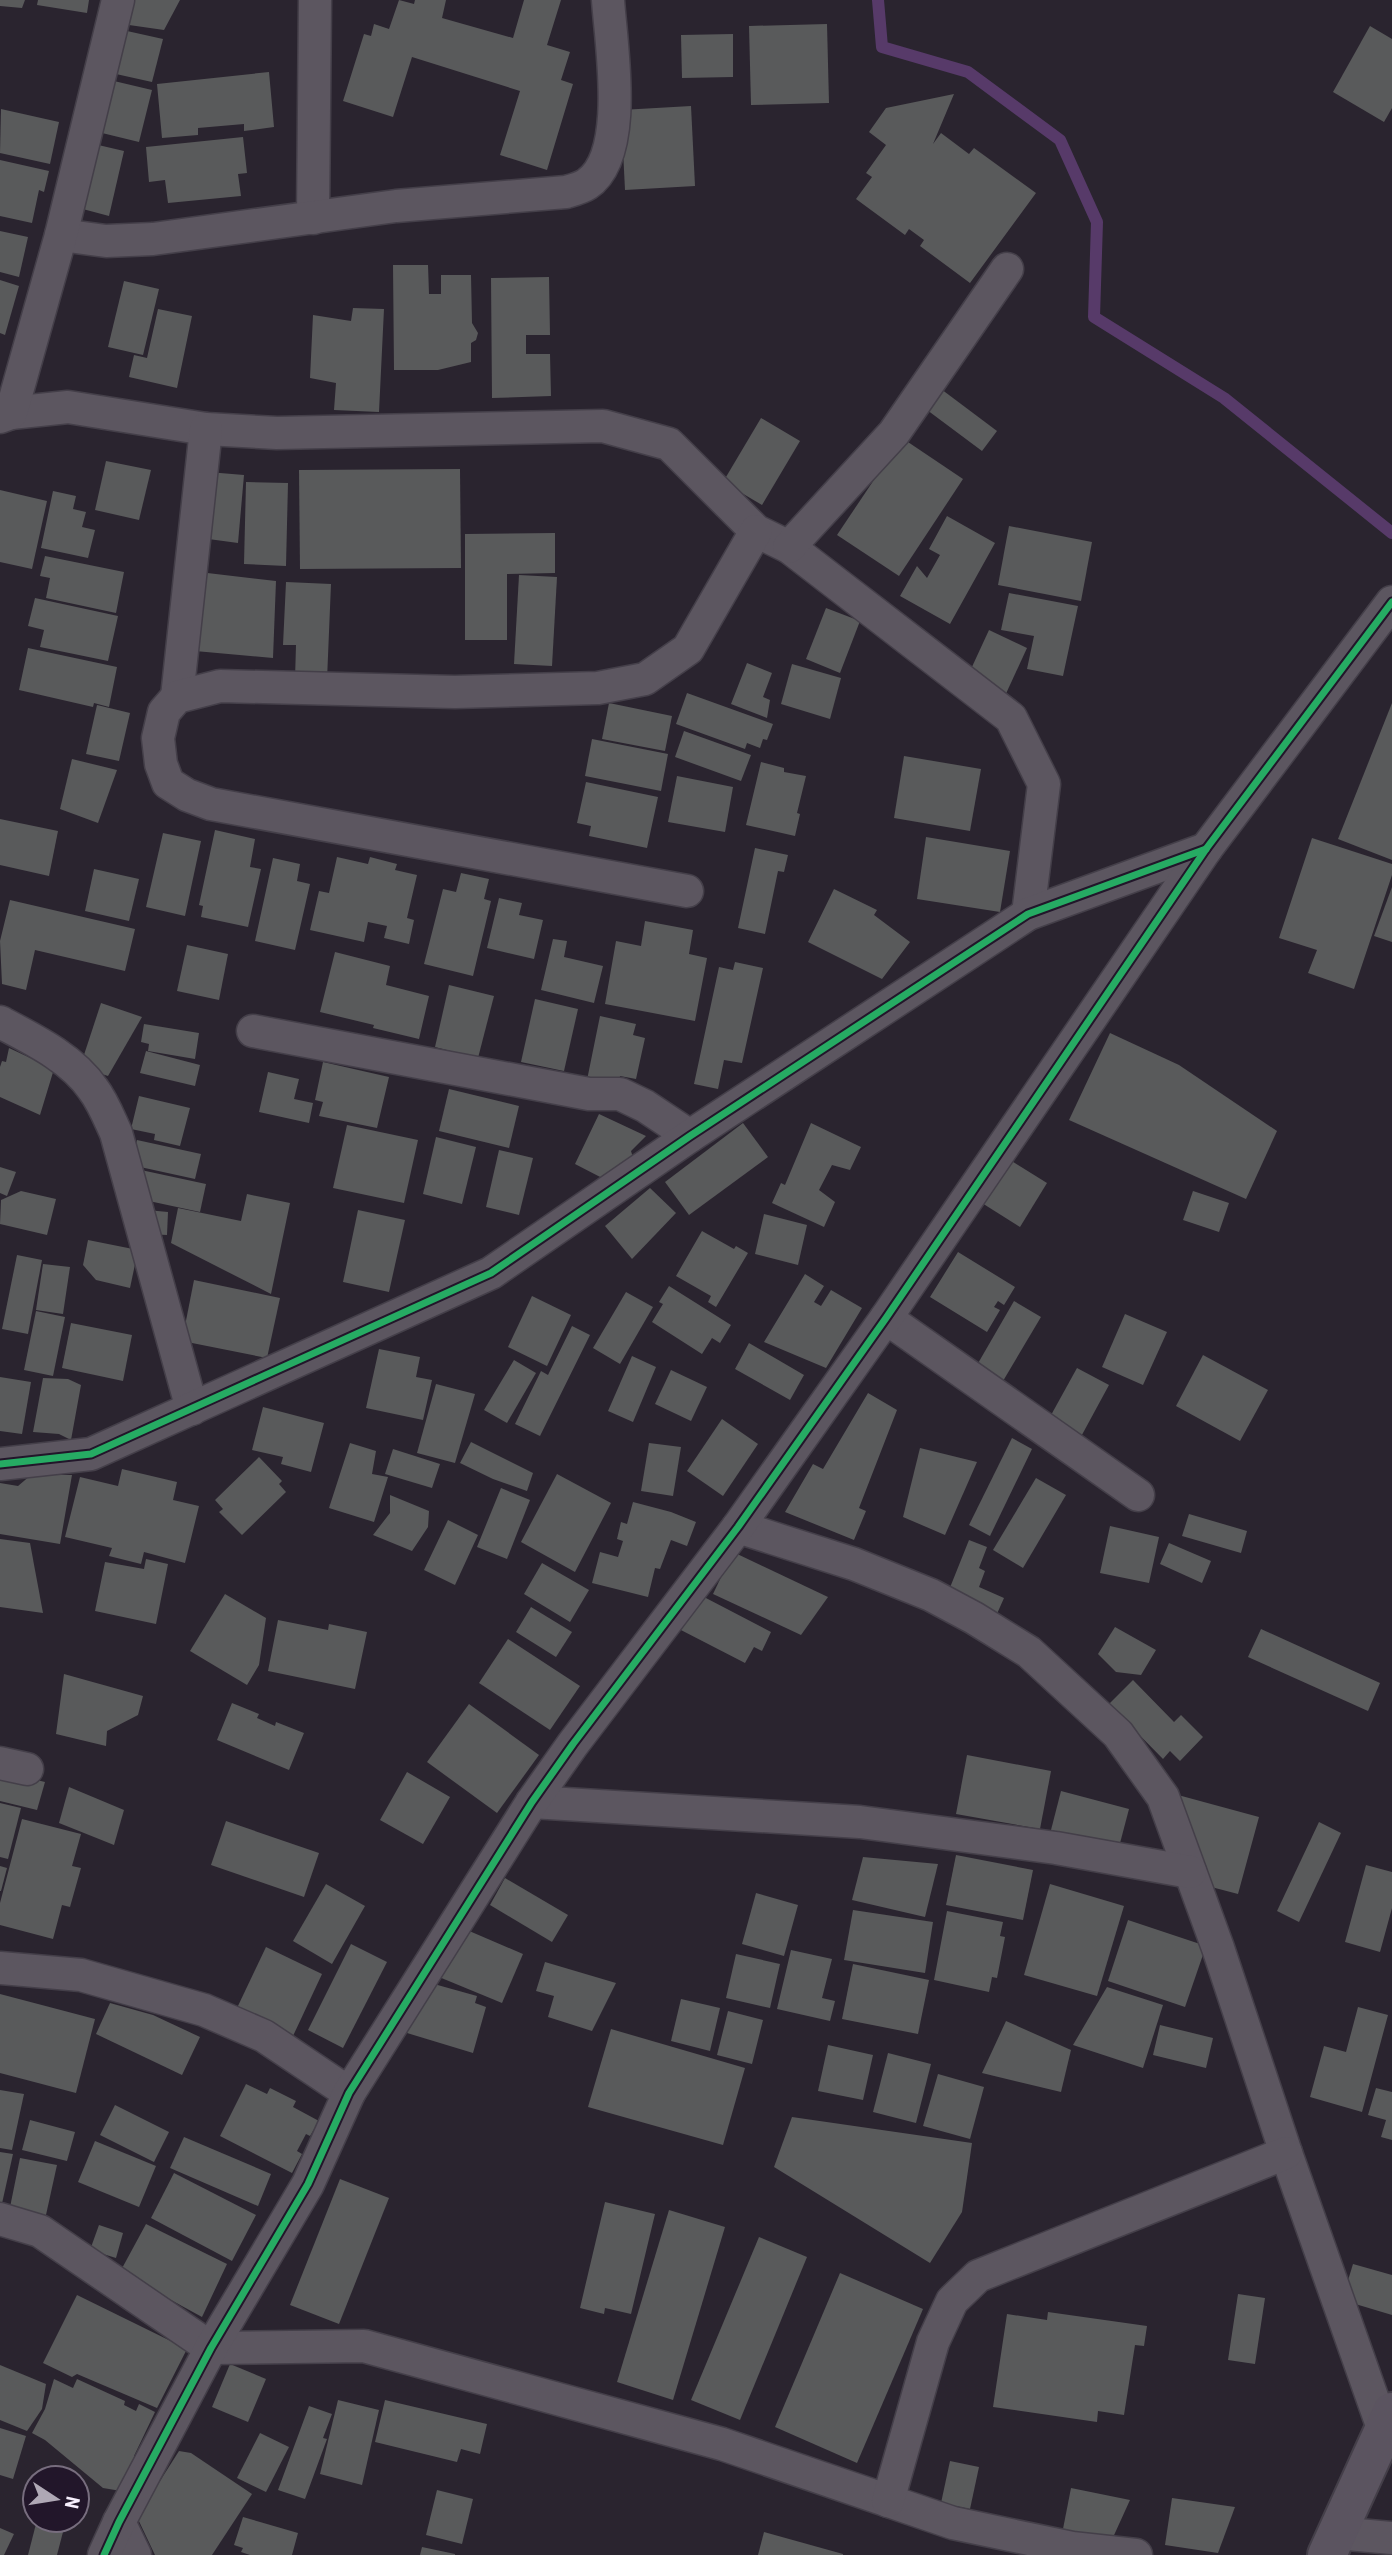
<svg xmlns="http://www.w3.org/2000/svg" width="1392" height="2555" viewBox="0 0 1392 2555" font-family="'Roboto Condensed',sans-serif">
  <rect width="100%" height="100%" fill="#2a242f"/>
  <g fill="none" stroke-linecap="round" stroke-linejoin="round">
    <!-- stream -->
    <polyline stroke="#573a69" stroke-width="12" points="878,0 882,47 968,72 1060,140 1097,222 1094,317 1224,398 1392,533"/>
  </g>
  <!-- building -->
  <g fill="#595a5b">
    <polygon points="0,0 25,0 22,8 0,6"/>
    <polygon points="38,0 89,0 87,13 37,5"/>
    <polygon points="132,0 180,0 164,30 129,25"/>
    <polygon points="399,0 414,4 415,0 446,0 442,18 513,38 524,0 561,0 547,45 570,52 561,80 573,84 547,170 500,155 520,91 412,57 393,117 343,101 364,34 371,36 374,24 389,29"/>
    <polygon points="827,24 829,103 751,105 749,26"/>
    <polygon points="1370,26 1392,39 1392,108 1384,122 1333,92"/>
    <polygon points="127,31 163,39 152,82 116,74"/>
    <polygon points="733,34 733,77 682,78 681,35"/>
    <polygon points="269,72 274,127 244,131 244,124 198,128 198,135 162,138 157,84"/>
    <polygon points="114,81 152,90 139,142 102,133"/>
    <polygon points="954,94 933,144 941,133 969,154 974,148 1036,193 970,283 920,246 924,240 909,229 905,235 856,199 872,177 866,173 886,145 869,132 886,108"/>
    <polygon points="691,106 695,186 625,190 621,110"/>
    <polygon points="1,109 59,122 50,164 0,153"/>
    <polygon points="243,137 247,173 238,174 241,196 168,203 165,180 149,182 146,147"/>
    <polygon points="94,144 124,151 109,216 79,208"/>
    <polygon points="0,160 49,171 44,192 39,190 32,223 0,216"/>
    <polygon points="0,231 28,237 19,277 0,272"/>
    <polygon points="393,265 428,265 429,294 441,294 441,275 471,275 472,323 478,333 476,340 471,343 471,362 438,370 394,370"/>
    <polygon points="549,277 550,335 526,335 526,354 550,354 551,396 492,398 491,278"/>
    <polygon points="0,280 19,286 5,335 0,333"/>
    <polygon points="124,281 159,289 143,355 108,347"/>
    <polygon points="353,308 384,309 379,412 334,410 336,383 310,378 313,315 351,321"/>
    <polygon points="158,309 192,316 177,388 129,377 134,355 147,358"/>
    <polygon points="937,386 997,431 982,451 923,407"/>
    <polygon points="761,418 800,441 762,505 723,482"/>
    <polygon points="902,438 963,479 899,576 837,535"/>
    <polygon points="106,461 151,470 139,520 95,510"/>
    <polygon points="460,469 461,568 300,569 299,470"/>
    <polygon points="208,472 244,475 238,543 201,538"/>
    <polygon points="246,482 288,483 286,566 244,564"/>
    <polygon points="0,490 47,501 32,569 0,562"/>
    <polygon points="53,491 76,496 73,509 86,512 82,527 95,530 88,558 41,548"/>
    <polygon points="947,516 995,543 950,624 900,596 917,566 927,578 940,555 929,549"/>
    <polygon points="1009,526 1092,542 1081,601 998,585"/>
    <polygon points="555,533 555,573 507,574 507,640 465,640 465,534"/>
    <polygon points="45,556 124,572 116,613 46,598 50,578 40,576"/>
    <polygon points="199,572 276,581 273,658 195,651"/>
    <polygon points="519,575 557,577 552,666 514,664"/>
    <polygon points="286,582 331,584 327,680 295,679 296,645 283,645"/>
    <polygon points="1009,593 1078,606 1063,676 1027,669 1034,636 1001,630"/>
    <polygon points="35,598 118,616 108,661 40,647 44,630 28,626"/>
    <polygon points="826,608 860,621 840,673 806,659"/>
    <polygon points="989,630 1027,648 1004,698 971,669"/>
    <polygon points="28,648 117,667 109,707 94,703 93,707 19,690"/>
    <polygon points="747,663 772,673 763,697 770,700 767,718 731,704"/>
    <polygon points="792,664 841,678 830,719 781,704"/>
    <polygon points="687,693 773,724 767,740 763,739 760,748 747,743 745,749 676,724"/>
    <polygon points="609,703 672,716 665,751 602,739"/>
    <polygon points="1392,703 1392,860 1338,839"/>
    <polygon points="97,705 130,713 119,761 86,754"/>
    <polygon points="684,731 751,755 741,781 675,757"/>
    <polygon points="592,739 668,754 661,791 585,776"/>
    <polygon points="904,756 981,769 970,831 894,818"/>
    <polygon points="72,759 117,770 98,823 60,809"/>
    <polygon points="761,762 784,768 784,772 806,776 797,813 800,814 795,836 746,825"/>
    <polygon points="677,776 733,787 725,832 668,822"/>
    <polygon points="586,782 658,797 647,848 589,836 591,826 577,823"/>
    <polygon points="0,819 58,831 49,876 0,865"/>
    <polygon points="215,830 255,839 250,867 261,869 248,927 201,917 203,906 199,905"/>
    <polygon points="163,833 201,841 185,916 146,907"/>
    <polygon points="926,837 1010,851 1000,912 917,899"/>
    <polygon points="1312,838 1392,864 1392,875 1354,989 1308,973 1317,950 1279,938"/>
    <polygon points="755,848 788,855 784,872 778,871 765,934 738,928"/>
    <polygon points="337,857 368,864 370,857 397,864 395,870 417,875 407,918 414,920 409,944 384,938 387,926 368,922 364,942 310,930 319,891 329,893"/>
    <polygon points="273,858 300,864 297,881 310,884 295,950 255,941"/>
    <polygon points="94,869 139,879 129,921 85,911"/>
    <polygon points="461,873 489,879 484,899 491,901 473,976 424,964 443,889 456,892"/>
    <polygon points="1392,887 1392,942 1374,936"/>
    <polygon points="834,889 877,910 874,915 910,942 882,979 808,942"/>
    <polygon points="499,898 522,903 519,915 543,920 534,959 487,948"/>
    <polygon points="10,900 135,929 125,971 35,950 26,990 2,984 0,941"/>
    <polygon points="645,921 693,930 689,954 707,958 695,1021 605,1004 616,941 641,946"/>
    <polygon points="553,939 567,941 564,957 603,966 594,1003 541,990"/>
    <polygon points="187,945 228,954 219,1000 177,991"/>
    <polygon points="335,952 390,966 386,985 429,996 419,1039 373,1028 374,1025 320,1012"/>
    <polygon points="735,962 763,968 742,1063 724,1060 718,1089 694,1084 719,967 733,970"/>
    <polygon points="449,985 494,996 478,1058 435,1047"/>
    <polygon points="535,999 578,1009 564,1071 521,1062"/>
    <polygon points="101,1003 142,1017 108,1076 80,1067"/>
    <polygon points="600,1016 636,1024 633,1035 645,1038 636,1079 620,1076 618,1087 587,1080"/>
    <polygon points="144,1024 199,1033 195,1059 148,1051 149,1044 141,1042"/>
    <polygon points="1110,1033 1179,1065 1277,1131 1246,1199 1069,1120"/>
    <polygon points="9,1048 54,1069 40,1115 0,1097 0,1067 2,1061 6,1062"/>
    <polygon points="146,1051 200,1065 195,1086 140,1073"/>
    <polygon points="323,1062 389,1077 377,1128 319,1116 323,1102 315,1100"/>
    <polygon points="268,1072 299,1079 294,1099 313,1103 309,1123 259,1112"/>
    <polygon points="449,1089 519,1106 509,1148 439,1131"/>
    <polygon points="139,1096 190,1108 180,1146 154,1140 155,1134 131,1129"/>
    <polygon points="599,1114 646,1136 631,1151 634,1161 606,1180 575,1164"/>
    <polygon points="743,1123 768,1157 689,1215 665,1182"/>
    <polygon points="811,1123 861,1147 850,1170 832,1165 819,1190 835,1202 824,1227 772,1203 781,1183 785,1185"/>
    <polygon points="347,1125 418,1140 404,1203 333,1188"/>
    <polygon points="436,1137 476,1147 462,1204 423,1194"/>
    <polygon points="137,1140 201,1154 195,1179 131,1165"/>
    <polygon points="499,1150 533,1158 519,1215 486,1207"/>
    <polygon points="1002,1155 1047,1183 1020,1227 974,1198"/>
    <polygon points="0,1167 16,1172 7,1196 0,1193"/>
    <polygon points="141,1170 206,1184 200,1212 135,1198"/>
    <polygon points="650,1188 676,1213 632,1259 605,1226"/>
    <polygon points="21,1191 56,1199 47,1235 0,1224 1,1200"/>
    <polygon points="1193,1191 1229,1203 1219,1232 1183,1220"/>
    <polygon points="247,1194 290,1203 271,1294 171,1243 178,1208 241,1221"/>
    <polygon points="147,1210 168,1212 167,1235 147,1234"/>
    <polygon points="358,1210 405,1220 389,1292 343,1282"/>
    <polygon points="764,1214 807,1225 798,1265 755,1254"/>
    <polygon points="702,1231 734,1249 736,1246 748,1253 716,1307 708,1302 711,1296 676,1276"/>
    <polygon points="88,1240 138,1250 130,1288 96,1280 83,1265"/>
    <polygon points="958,1252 1015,1287 1004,1305 998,1301 994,1307 1000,1310 987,1332 930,1297"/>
    <polygon points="17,1255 42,1260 28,1334 2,1329"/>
    <polygon points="43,1264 70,1267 63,1314 36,1310"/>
    <polygon points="805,1274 824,1286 814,1302 821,1306 831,1290 862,1308 826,1368 764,1342"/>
    <polygon points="194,1280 280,1298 267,1358 182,1341"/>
    <polygon points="669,1286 731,1325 720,1343 712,1338 702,1354 652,1322 663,1304 659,1302"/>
    <polygon points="626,1292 653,1307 620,1364 593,1348"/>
    <polygon points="532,1296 571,1315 547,1366 508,1347"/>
    <polygon points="1014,1301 1041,1317 1003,1381 977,1365"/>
    <polygon points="36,1311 65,1317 53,1376 24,1370"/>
    <polygon points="1125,1314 1167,1332 1143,1385 1102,1367"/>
    <polygon points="71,1323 132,1335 123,1381 62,1368"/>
    <polygon points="572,1326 590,1335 540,1436 515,1424 541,1371 548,1375"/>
    <polygon points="749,1343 804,1375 790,1400 735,1369"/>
    <polygon points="379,1349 420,1357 416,1377 432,1380 423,1420 366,1408"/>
    <polygon points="1203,1355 1268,1390 1240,1441 1176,1406"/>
    <polygon points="632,1356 656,1367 633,1422 608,1411"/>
    <polygon points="514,1360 536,1373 507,1423 484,1410"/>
    <polygon points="1077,1368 1109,1385 1077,1444 1045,1426"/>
    <polygon points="671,1370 707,1387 691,1421 655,1404"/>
    <polygon points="0,1377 31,1382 22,1434 0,1431"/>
    <polygon points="43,1378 68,1379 81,1385 71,1440 59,1434 33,1432"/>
    <polygon points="436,1384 475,1394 455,1463 417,1453"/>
    <polygon points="868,1393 897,1410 859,1508 866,1511 854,1540 785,1512 813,1464 823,1469"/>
    <polygon points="263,1407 324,1423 311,1472 281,1464 283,1457 252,1450"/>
    <polygon points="722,1419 758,1444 723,1496 687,1471"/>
    <polygon points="1012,1438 1032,1449 990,1536 969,1525"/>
    <polygon points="471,1442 533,1473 527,1491 493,1479 460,1463"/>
    <polygon points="350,1443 376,1451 372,1474 388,1477 374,1522 329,1508"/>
    <polygon points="649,1443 681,1447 673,1496 641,1491"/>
    <polygon points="920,1448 977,1462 945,1535 903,1517"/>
    <polygon points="393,1449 440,1464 432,1488 385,1474"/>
    <polygon points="259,1457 282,1481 279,1484 286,1492 242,1535 219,1512 223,1509 215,1500"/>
    <polygon points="122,1469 177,1482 173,1500 199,1506 185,1563 144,1552 141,1564 109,1556 112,1548 65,1537 80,1477 118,1486"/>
    <polygon points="557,1474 611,1503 575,1572 521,1542"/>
    <polygon points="31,1475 72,1475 60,1544 0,1534 0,1483 18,1486"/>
    <polygon points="1036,1478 1066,1495 1023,1568 993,1550"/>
    <polygon points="501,1488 530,1500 507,1559 477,1547"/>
    <polygon points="390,1495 429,1511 428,1527 412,1551 373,1535 390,1513"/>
    <polygon points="633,1502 671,1512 696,1522 687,1546 671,1540 660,1569 655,1568 648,1597 592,1583 600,1552 618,1557 623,1541 617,1539 621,1522 627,1524"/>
    <polygon points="1189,1514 1247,1531 1241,1553 1182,1536"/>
    <polygon points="448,1520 478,1535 455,1585 424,1570"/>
    <polygon points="1110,1526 1159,1537 1149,1583 1100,1573"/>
    <polygon points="0,1539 30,1543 43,1613 0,1607"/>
    <polygon points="969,1540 987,1547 979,1568 985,1571 979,1587 1004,1598 996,1616 947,1595"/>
    <polygon points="1169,1543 1211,1561 1202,1583 1160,1564"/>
    <polygon points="733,1552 828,1597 801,1635 713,1594"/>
    <polygon points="146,1559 168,1564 156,1624 95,1611 105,1562 144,1569"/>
    <polygon points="542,1563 589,1590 570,1622 524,1594"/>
    <polygon points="225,1594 266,1618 259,1665 247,1685 190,1651"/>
    <polygon points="704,1597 771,1632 762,1651 754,1647 745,1663 677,1628"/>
    <polygon points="531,1607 572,1632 556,1657 516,1632"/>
    <polygon points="278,1620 328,1630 329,1624 367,1632 355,1689 268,1671"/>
    <polygon points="1115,1627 1156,1650 1141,1675 1116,1672 1098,1654"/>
    <polygon points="1261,1629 1380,1683 1368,1711 1248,1657"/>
    <polygon points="508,1639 580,1686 550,1730 479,1683"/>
    <polygon points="64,1674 143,1696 138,1715 107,1731 106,1746 56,1734"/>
    <polygon points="1133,1680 1174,1722 1181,1715 1203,1737 1180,1761 1170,1751 1163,1759 1109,1704"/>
    <polygon points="232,1703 259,1714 257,1718 275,1726 276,1722 304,1733 289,1770 217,1740"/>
    <polygon points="469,1704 539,1755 497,1813 427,1762"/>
    <polygon points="967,1755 1051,1771 1040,1829 956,1814"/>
    <polygon points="0,1771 45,1782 37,1810 0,1801"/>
    <polygon points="407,1772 450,1797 423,1844 380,1820"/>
    <polygon points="69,1787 124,1810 114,1845 59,1823"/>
    <polygon points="1061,1791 1129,1809 1119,1847 1051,1830"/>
    <polygon points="1178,1795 1259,1817 1238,1894 1196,1883"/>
    <polygon points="0,1803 21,1808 8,1859 0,1857"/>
    <polygon points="22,1819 81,1834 72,1866 81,1868 70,1907 62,1905 53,1939 0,1925 0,1903"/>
    <polygon points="226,1821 319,1853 304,1897 211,1865"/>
    <polygon points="1319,1822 1341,1833 1299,1922 1277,1911"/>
    <polygon points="956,1855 1033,1870 1023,1920 946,1905"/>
    <polygon points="863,1857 938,1864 925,1917 852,1900"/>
    <polygon points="1366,1865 1392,1872 1392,1908 1380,1952 1345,1942"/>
    <polygon points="0,1866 7,1868 1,1891 0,1891"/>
    <polygon points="505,1878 568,1915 552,1942 490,1905"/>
    <polygon points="326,1884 365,1906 332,1964 293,1941"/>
    <polygon points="1050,1884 1124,1906 1097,1996 1024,1975"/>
    <polygon points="756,1893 798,1905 784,1956 742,1944"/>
    <polygon points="853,1910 933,1922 925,1973 844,1960"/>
    <polygon points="947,1911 1003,1922 1000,1936 1005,1937 997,1978 992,1977 989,1992 934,1980"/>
    <polygon points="1128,1920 1206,1946 1185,2007 1108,1981"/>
    <polygon points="460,1927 523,1954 502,2003 439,1977"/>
    <polygon points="351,1944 387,1962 343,2048 308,2030"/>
    <polygon points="266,1947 322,1974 293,2036 237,2008"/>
    <polygon points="791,1950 832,1959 822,1998 835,2001 830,2021 777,2009"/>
    <polygon points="736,1954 780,1964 770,2008 726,1998"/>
    <polygon points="545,1962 616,1983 592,2031 548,2017 554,1996 536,1991"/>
    <polygon points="853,1964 929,1980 918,2034 842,2019"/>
    <polygon points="434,1984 477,1996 475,2003 486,2007 473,2053 407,2033 420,1987 432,1991"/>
    <polygon points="1107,1987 1163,2005 1143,2068 1073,2045"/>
    <polygon points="0,1994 95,2019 76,2093 0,2073"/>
    <polygon points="681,1999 720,2008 710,2051 671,2041"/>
    <polygon points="110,2003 153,2015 200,2037 182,2075 96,2034"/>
    <polygon points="1358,2007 1388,2015 1362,2112 1310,2097 1324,2046 1346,2052"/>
    <polygon points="728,2011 763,2020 752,2064 717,2055"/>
    <polygon points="1006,2021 1071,2050 1061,2092 982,2073"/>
    <polygon points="1160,2025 1213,2038 1206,2068 1153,2055"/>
    <polygon points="611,2029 745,2068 723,2145 588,2107"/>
    <polygon points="828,2045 873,2055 863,2100 818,2091"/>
    <polygon points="888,2053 931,2064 916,2123 873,2112"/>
    <polygon points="938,2074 984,2087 970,2139 923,2126"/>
    <polygon points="246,2084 267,2094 270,2088 296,2101 293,2107 319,2121 310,2136 306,2134 297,2151 302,2154 292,2173 220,2136"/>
    <polygon points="1376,2088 1392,2092 1392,2140 1381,2137 1386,2120 1368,2115"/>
    <polygon points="0,2090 24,2094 12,2150 0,2148"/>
    <polygon points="115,2105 169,2132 154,2162 100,2135"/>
    <polygon points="792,2117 972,2143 962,2212 930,2263 774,2167"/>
    <polygon points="30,2120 75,2132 67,2161 22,2150"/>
    <polygon points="184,2137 271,2174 258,2206 170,2168"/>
    <polygon points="95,2141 156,2166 139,2207 78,2182"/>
    <polygon points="0,2152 13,2154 1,2208 0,2208"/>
    <polygon points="20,2158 57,2165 44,2224 8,2217"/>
    <polygon points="174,2173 256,2215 232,2261 151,2218"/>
    <polygon points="340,2179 389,2198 339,2324 290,2305"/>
    <polygon points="605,2202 655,2214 631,2314 605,2308 604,2314 580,2308"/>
    <polygon points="669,2210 725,2227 673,2400 617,2382"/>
    <polygon points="146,2224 227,2264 202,2317 120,2272"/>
    <polygon points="99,2225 123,2233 116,2258 90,2250"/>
    <polygon points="759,2237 807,2257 740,2420 691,2400"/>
    <polygon points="1353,2264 1392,2275 1392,2315 1342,2300"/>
    <polygon points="840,2273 923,2309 857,2463 775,2427"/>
    <polygon points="1238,2294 1265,2298 1255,2364 1228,2360"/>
    <polygon points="77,2295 187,2349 157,2408 77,2374 72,2377 43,2363"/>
    <polygon points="1048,2312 1147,2326 1144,2346 1135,2345 1124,2415 1098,2411 1097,2422 993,2407 1007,2314 1047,2320"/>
    <polygon points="230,2364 266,2379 248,2422 212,2407"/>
    <polygon points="0,2365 46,2384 42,2409 27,2431 0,2420"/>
    <polygon points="54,2379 73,2388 77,2379 125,2401 124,2405 136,2411 139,2404 155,2412 134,2456 137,2457 121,2491 103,2488 45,2440 32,2433 45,2409"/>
    <polygon points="338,2400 379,2410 362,2485 320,2474"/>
    <polygon points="385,2400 487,2424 480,2454 461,2449 457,2462 375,2442"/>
    <polygon points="309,2406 332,2414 323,2438 327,2439 305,2499 278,2490"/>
    <polygon points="0,2428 26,2436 13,2479 0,2475"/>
    <polygon points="260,2433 289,2447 266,2492 237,2478"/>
    <polygon points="179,2451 191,2453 252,2494 212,2555 155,2555 137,2517"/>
    <polygon points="950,2461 979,2467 970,2509 941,2503"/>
    <polygon points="1071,2488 1130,2500 1110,2544 1062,2534"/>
    <polygon points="437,2490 473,2499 462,2544 426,2535"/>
    <polygon points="1172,2498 1235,2507 1218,2553 1165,2545"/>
    <polygon points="243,2517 298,2533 292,2555 250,2555 241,2552 243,2548 234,2545"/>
    <polygon points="36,2524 63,2532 57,2555 28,2555"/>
    <polygon points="0,2528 14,2534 4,2555 0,2555"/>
    <polygon points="764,2532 843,2554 843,2555 758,2555"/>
    <polygon points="422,2547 455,2554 455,2555 420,2555"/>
  </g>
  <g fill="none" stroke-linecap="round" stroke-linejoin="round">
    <!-- minor casing -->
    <g stroke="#443f49" stroke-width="35">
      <g id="minor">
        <polyline points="313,218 315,0"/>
        <path d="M61,235L106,241L153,239L396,206L566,192C573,190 581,188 587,184C630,155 611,45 608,0"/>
        <polyline points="11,413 68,407 206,429 277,433 603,426 669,444 756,531 789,547 1011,718 1044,784 1028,914"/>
        <polyline points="0,417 11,413 61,235 118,0"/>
        <polyline points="789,547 894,433 1007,269"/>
        <polyline points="177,697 206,429"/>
        <polyline points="687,891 211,804 187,795 168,783 161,764 158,738 164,712 177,697 220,686 455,692 598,688 645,679 688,649 756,531"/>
        <path d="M0,1022C32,1039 72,1058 93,1089C103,1102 109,1118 116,1133L192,1409"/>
        <polyline points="253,1031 589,1094 620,1094 645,1106 690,1136"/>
        <polyline points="886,1318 1138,1495"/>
        <polyline points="0,1464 91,1454 491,1273 690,1136 1028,914 1206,849"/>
        <polyline points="738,1527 854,1564 931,1595 974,1618 1029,1652 1118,1734 1163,1797 1218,1948 1286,2153 1384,2431"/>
        <polyline points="0,1763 27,1769"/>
        <polyline points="532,1802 860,1822 1056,1848 1190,1872"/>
        <polyline points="0,1968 81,1975 204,2010 264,2036 349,2093"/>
        <polyline points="0,2219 40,2231 211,2348 364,2346 722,2444 953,2523 1072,2548 1136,2555"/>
        <polyline points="888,2501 933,2342 952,2301 978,2276 1286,2153"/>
        <polyline points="119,2522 135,2555"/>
        <polyline points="1337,2533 1392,2538"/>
        <polyline points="104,2555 119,2522 211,2348 308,2184 349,2093 532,1802 573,1744 738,1527 886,1318 1206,849 1392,602"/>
      </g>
    </g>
    <!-- secondary casing -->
    <g stroke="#443f49" stroke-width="42">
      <polyline id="secondary" points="1327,2555 1392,2412"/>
    </g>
    <!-- minor -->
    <use href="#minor" stroke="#5c5660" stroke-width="32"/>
    <!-- secondary -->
    <use href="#secondary" stroke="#5b5460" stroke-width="38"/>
    <!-- cycleway casing -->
    <g stroke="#22162a" stroke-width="11">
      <g id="cycleway">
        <polyline points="0,1464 91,1454 491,1273 690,1136 1028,914 1206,849"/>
        <polyline points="104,2555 119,2522 211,2348 308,2184 349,2093 532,1802 573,1744 738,1527 886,1318 1206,849 1392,602"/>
      </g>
    </g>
    <!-- cycleway -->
    <use href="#cycleway" stroke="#26ab63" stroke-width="7"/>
  </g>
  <!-- north arrow -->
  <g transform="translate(56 2499) rotate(102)"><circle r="33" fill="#22162a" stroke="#776d7e" stroke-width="2"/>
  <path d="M0-5L12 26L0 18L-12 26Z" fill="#afa8b5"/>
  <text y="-10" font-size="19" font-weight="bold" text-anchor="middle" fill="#f7effd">N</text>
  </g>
</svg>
